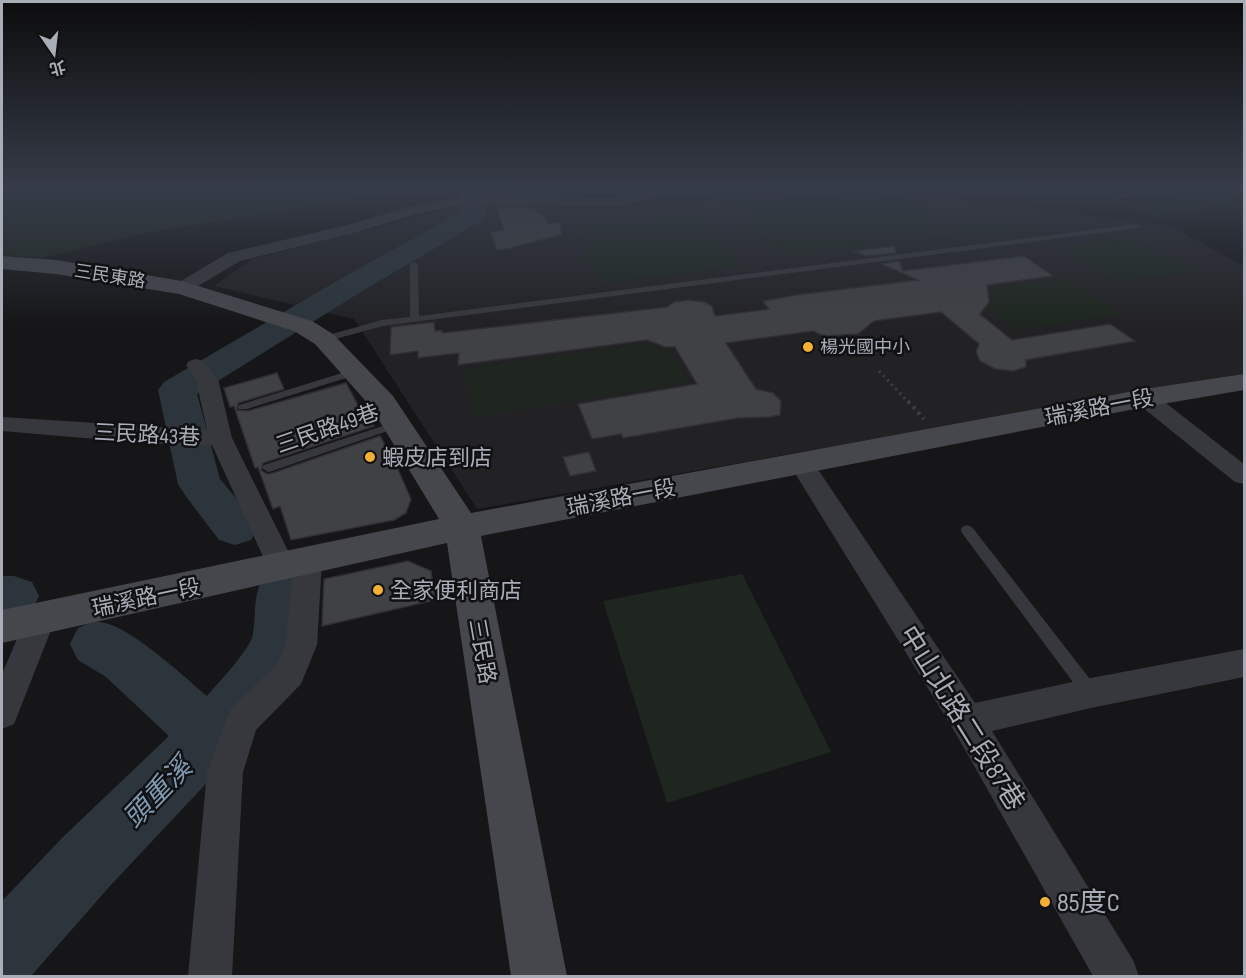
<svg xmlns="http://www.w3.org/2000/svg" width="1246" height="978" viewBox="0 0 1246 978" font-family="'Sofia Sans Condensed','Noto Sans TC',sans-serif">
  <rect width="100%" height="100%" fill="#161618"/>
  <!-- built -->
  <polygon fill="#222225" points="834,188 869,188 1170,226 1244,266 1244,374 477,509 354,319 214,286 252,259 457,207 499,205 615,208"/>
  <!-- green -->
  <g fill="#1e261f">
    <polygon points="2,188 399,188 397,193 157,231 42,258 2,255"/>
    <polygon points="1227,190 1244,212 1210,200 1207,209 1150,217 1128,206"/>
    <path d="M860,191C888,194 933,196 939,228L1027,217L1043,226L787,256C773,240 751,242 741,221L751,209L701,213L696,209Z"/>
    <polygon points="699,213 742,266 600,284 572,227"/>
    <polygon points="1134,238 1194,271 1115,282 1060,246"/>
    <polygon points="1068,278 1122,315 1016,330 987,307 995,302 993,295 985,289"/>
    <polygon points="649,343 652,346 671,352 689,382 474,417 465,369"/>
    <polygon points="742,574 831,752 667,803 603,601"/>
  </g>
  <g fill="none" stroke-linecap="round" stroke-linejoin="round">
    <!-- river -->
    <g fill="#2c353c" fill-rule="evenodd">
      <polygon points="460,188 484,188 487,215 483,220 364,290 197,394 220,479 251,516 258,528 251,540 235,545 219,540 185,495 178,484 158,390 164,382 342,278 461,212"/>
      <path d="M280,573L298,579L305,593L306,642L276,697L232,756L110,886L31,976H2V901L62,838L169,736L106,677L78,660L70,644L78,628C83,626 90,622 96,622C123,619 186,678 207,696C218,683 250,650 253,634C256,614 253,598 262,579Z"/>
      <polygon points="2,576 14,576 32,582 39,596 32,610 14,616 2,616"/>
    </g>
  </g>
  <!-- building -->
  <g fill="#404145" stroke="#303034" stroke-width="1.5">
    <polygon points="496,207 527,208 534,210 544,216 548,224 560,222 562,234 511,248 497,250 490,232 504,230"/>
    <polygon points="894,246 896,253 866,256 854,251"/>
    <polygon points="1024,256 1053,276 987,285 989,302 980,314 1012,340 1110,324 1135,341 1026,360 1026,367 1013,371 995,369 980,361 976,352 979,344 941,312 874,321 858,334 824,336 813,331 726,343 756,389 773,393 781,401 780,415 769,417 738,418 623,438 621,434 592,439 578,404 697,384 675,347 665,347 647,340 458,365 459,353 418,358 418,351 390,355 391,327 434,322 435,331 442,330 442,333 667,307 674,302 689,300 704,302 712,306 715,316 769,309 763,301 796,295 918,280 882,264 899,261 903,271"/>
    <polygon points="277,373 284,389 238,403 237,410 248,411 346,383 359,407 362,406 374,426 263,463 261,470 267,474 273,473 380,436 396,465 411,499 406,513 394,520 291,540 280,506 273,509 258,467 255,468 234,406 230,407 224,388"/>
    <polygon points="589,452 596,471 570,476 563,457"/>
    <polygon points="408,561 431,571 435,600 322,626 324,579"/>
  </g>
  <g fill="none" stroke-linecap="round" stroke-linejoin="round">
    <!-- path-far1 -->
    <polyline stroke="#3d3f44" stroke-width="3" stroke-dasharray="2 4" stroke-linecap="butt" points="879,371 909,403"/>
    <!-- path -->
    <polyline stroke="#3d3f44" stroke-width="4" stroke-dasharray="3 4.5" stroke-linecap="butt" points="908,401 924,419"/>
    <!-- lane -->
    <g fill="#37383d" fill-rule="evenodd">
      <polygon points="1162,188 1177,188 1114,199 1111,197"/>
      <polygon points="1136,224 1140,226 1139,228 383,326 324,342 319,339 321,337 382,320 410,317 410,264 414,262 418,264 419,316"/>
      <polygon points="355,369 359,370 359,374 247,409 239,409 238,407 239,405"/>
      <polygon points="398,421 403,424 402,426 272,471 268,472 262,468 264,465"/>
      <polygon points="967,525 972,527 1096,687 1098,692 1096,697 1090,699 1084,697 962,533 961,530 962,527"/>
    </g>
    <!-- street -->
    <g fill="#37383d" fill-rule="evenodd">
      <polygon points="649,188 666,188 652,198 618,206 463,205 419,213 354,233 240,261 188,292 176,292 173,288 176,284 228,253 344,226 417,205 463,197 618,198"/>
      <polygon points="1233,188 1244,188 1244,196 1239,195"/>
      <polygon points="196,359 203,361 218,379 232,438 294,563 298,554 308,551 318,554 322,562 317,645 301,684 256,730 243,772 232,976 188,976 207,772 230,710 277,664 285,645 293,575 282,579 272,576 212,445 155,444 2,431 2,417 207,430 196,380 186,365 189,361"/>
      <polygon points="1145,391 1153,393 1244,464 1244,484 1235,482 1137,403 1134,398 1137,393"/>
      <polygon points="800,454 809,456 975,703 1091,678 1244,649 1244,677 1091,708 992,731 1133,960 1139,976 1093,976 955,732 788,462 791,456"/>
      <polygon points="40,607 51,611 55,620 14,724 2,729 2,674 29,611"/>
    </g>
    <!-- secondary -->
    <polygon fill="#45474d" fill-rule="evenodd" points="2,256 56,260 182,281 312,321 333,334 393,396 471,513 1145,389 1244,374 1244,390 1145,407 481,536 567,976 511,976 447,543 2,643 2,610 439,519 371,407 315,344 294,331 179,294 56,274 2,269"/>
  </g>
  <!-- sky -->
  <linearGradient id="sky" x2="0" y2="1"><stop stop-color="#0c0c0d"/><stop offset="0.58" stop-color="#363c48"/><stop offset="1" stop-color="#363c48" stop-opacity="0"/></linearGradient>
  <rect width="1246" height="325" fill="url(#sky)"/>
  <!-- markers -->
  <g fill="#f2b134" stroke="#111113" stroke-width="2">
    <circle cx="808" cy="347" r="6"/>
    <circle cx="370" cy="457" r="6"/>
    <circle cx="378" cy="590" r="6"/>
    <circle cx="1045" cy="902" r="6"/>
  </g>
  <g text-anchor="middle" stroke-width="5" stroke-linejoin="round" paint-order="stroke">
    <!-- far-street labels -->
    <g font-size="18" fill="#a8adb8" stroke="#111113">
      <text transform="translate(110 276) rotate(9)" y="6">三民東路</text>
    </g>
    <!-- far-poi labels -->
    <g font-size="18" fill="#a8adb8" stroke="#111113" text-anchor="start">
      <text x="820" y="353">楊光國中小</text>
    </g>
    <!-- street labels -->
    <g font-size="22" fill="#a8adb8" stroke="#111113">
      <text transform="translate(1099 407) rotate(-11)" y="8">瑞溪路一段</text>
      <text transform="translate(327 428) rotate(-19)" y="8">三民路49巷</text>
      <text transform="translate(147 434) rotate(3)" y="8">三民路43巷</text>
      <text transform="translate(621 497) rotate(-11)" y="8">瑞溪路一段</text>
      <text transform="translate(146 597) rotate(-12)" y="8">瑞溪路一段</text>
      <text transform="translate(483 651) rotate(80)" y="8">三民路</text>
    </g>
    <!-- poi labels -->
    <g font-size="22" fill="#a8adb8" stroke="#111113" text-anchor="start">
      <text x="382" y="465">蝦皮店到店</text>
      <text x="390" y="598">全家便利商店</text>
    </g>
    <!-- near-street labels -->
    <g font-size="27" fill="#a8adb8" stroke="#111113">
      <text transform="translate(962 718) rotate(58)" y="9">中山北路二段87巷</text>
    </g>
    <!-- near-poi labels -->
    <g font-size="27" fill="#a8adb8" stroke="#111113" text-anchor="start">
      <text x="1057" y="911">85度C</text>
    </g>
    <!-- near-water labels -->
    <g font-size="28" font-style="italic" fill="#7f9bb3" stroke="#111113">
      <text transform="translate(157 792) rotate(-46)" y="10">頭重溪</text>
    </g>
  </g>
  <!-- border -->
  <rect width="1246" height="978" fill="none" stroke="#a8adb8" stroke-width="6"/>
  <!-- north arrow -->
  <g transform="translate(54 54) rotate(166)" stroke="#111113" stroke-width="4.5" paint-order="stroke">
  <path d="M0-4.5L10 22L0 15L-10 22Z" fill="#a8adb8"/>
  <text y="-9" font-size="16" font-weight="bold" text-anchor="middle" fill="#a8adb8">北</text>
  </g>
</svg>
